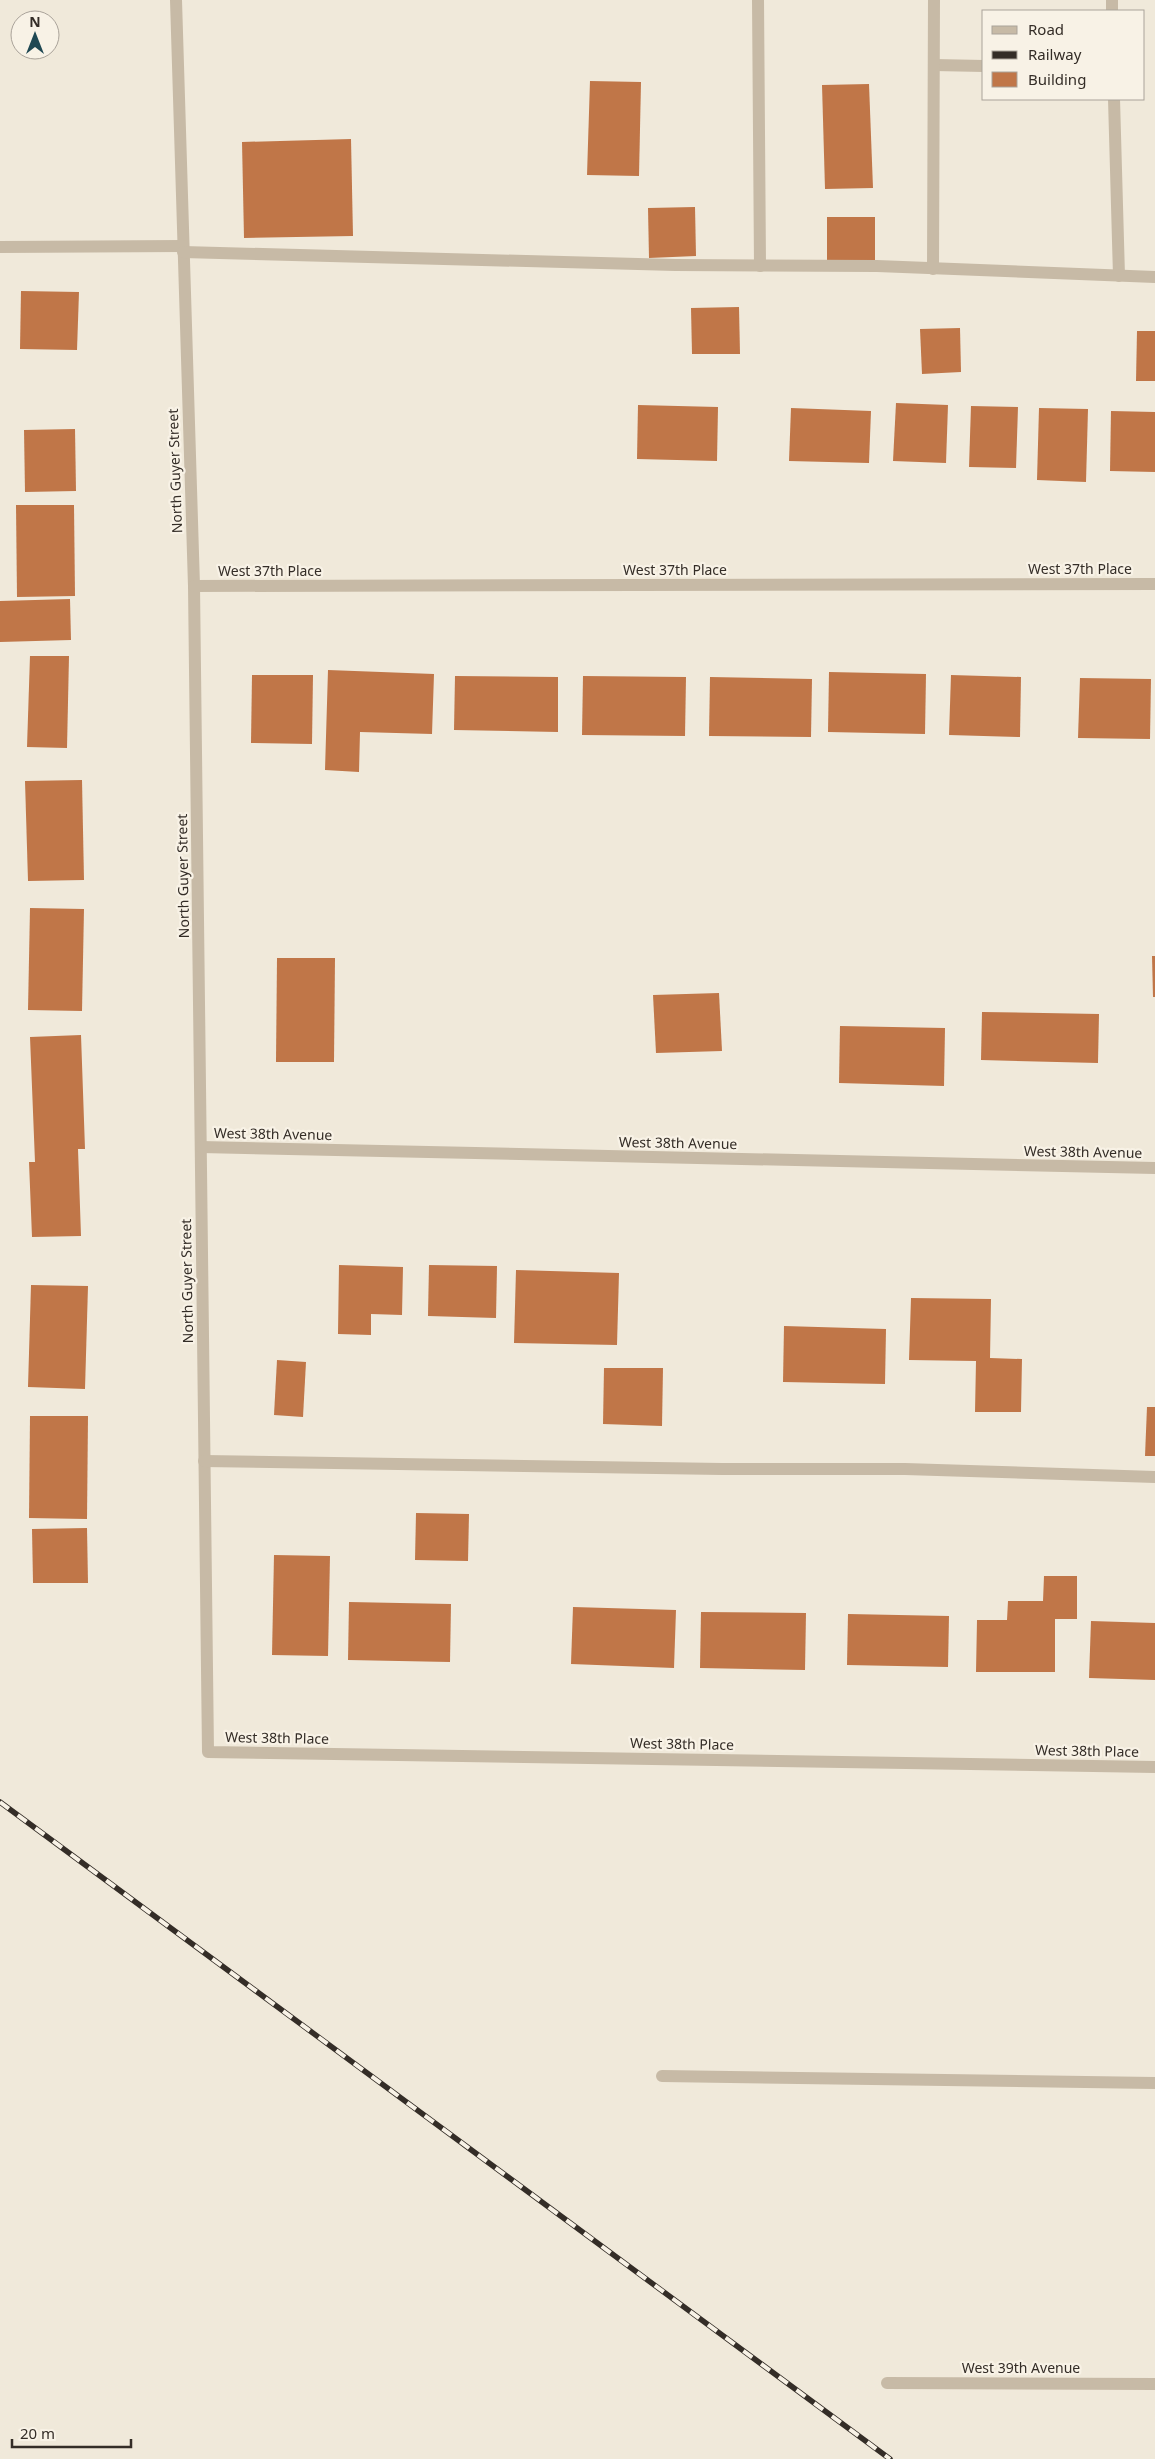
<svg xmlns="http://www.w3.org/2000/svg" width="1155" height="2459" viewBox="0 0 1155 2459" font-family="'Noto Sans',sans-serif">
  <rect width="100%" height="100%" fill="#f0e9da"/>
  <!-- building -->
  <g fill="#c07648">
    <polygon points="590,81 641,82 639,176 587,175"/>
    <polygon points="869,84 873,188 825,189 822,85"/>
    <polygon points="351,139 353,236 244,238 242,142"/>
    <polygon points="695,207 696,256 649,258 648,208"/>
    <polygon points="827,217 875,217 875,261 827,260"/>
    <polygon points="21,291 79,292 77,350 20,349"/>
    <polygon points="739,307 740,354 692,354 691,308"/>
    <polygon points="960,328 961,372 922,374 920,329"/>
    <polygon points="1137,331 1155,331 1155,381 1136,381"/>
    <polygon points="896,403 948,405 946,463 893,461"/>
    <polygon points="638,405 718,407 717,461 637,459"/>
    <polygon points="971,406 1018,407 1016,468 969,467"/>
    <polygon points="791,408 871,411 869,463 789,461"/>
    <polygon points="1039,408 1088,409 1086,482 1037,480"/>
    <polygon points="1111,411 1155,412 1155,472 1110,471"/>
    <polygon points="75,429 76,491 25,492 24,430"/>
    <polygon points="16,505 74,505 75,596 17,597"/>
    <polygon points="70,599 71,640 0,642 0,601"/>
    <polygon points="30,656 69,656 67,748 27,747"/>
    <polygon points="328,670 434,674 432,734 360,732 359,772 325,770"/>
    <polygon points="829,672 926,674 925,734 828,732"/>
    <polygon points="252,675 313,675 312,744 251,743"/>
    <polygon points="951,675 1021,677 1020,737 949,735"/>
    <polygon points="455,676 558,677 558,732 454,730"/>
    <polygon points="583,676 686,677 685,736 582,735"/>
    <polygon points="710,677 812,679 811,737 709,736"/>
    <polygon points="1080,678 1151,679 1150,739 1078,738"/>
    <polygon points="82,780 84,880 28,881 25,781"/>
    <polygon points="30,908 84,909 82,1011 28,1010"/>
    <polygon points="1152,956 1155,956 1155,997 1153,997"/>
    <polygon points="277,958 335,958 334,1062 276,1062"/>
    <polygon points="719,993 722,1051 656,1053 653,995"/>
    <polygon points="982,1012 1099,1014 1098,1063 981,1060"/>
    <polygon points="840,1026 945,1028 944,1086 839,1083"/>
    <polygon points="81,1035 85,1149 78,1149 81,1236 32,1237 29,1162 35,1162 30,1037"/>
    <polygon points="339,1265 403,1267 402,1315 371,1314 371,1335 338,1334"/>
    <polygon points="429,1265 497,1266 496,1318 428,1316"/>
    <polygon points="516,1270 619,1273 617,1345 514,1343"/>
    <polygon points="31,1285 88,1286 85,1389 28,1387"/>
    <polygon points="911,1298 991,1299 990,1358 1022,1359 1021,1412 975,1412 976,1361 909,1360"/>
    <polygon points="784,1326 886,1329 885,1384 783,1382"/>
    <polygon points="277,1360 306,1362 303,1417 274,1415"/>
    <polygon points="604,1368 663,1368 662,1426 603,1424"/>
    <polygon points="1147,1407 1155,1407 1155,1456 1145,1456"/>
    <polygon points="30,1416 88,1416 87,1519 29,1518"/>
    <polygon points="416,1513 469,1514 468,1561 415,1560"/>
    <polygon points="87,1528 88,1583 33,1583 32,1529"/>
    <polygon points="274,1555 330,1556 328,1656 272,1655"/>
    <polygon points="1044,1576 1077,1576 1077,1619 1055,1619 1055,1672 976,1672 977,1620 1007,1620 1008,1601 1043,1601"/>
    <polygon points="349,1602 451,1604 450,1662 348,1660"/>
    <polygon points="573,1607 676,1610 674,1668 571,1664"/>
    <polygon points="701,1612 806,1613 805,1670 700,1668"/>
    <polygon points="848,1614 949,1616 948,1667 847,1665"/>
    <polygon points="1091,1621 1155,1623 1155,1680 1089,1678"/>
  </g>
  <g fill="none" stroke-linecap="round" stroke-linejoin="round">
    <!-- minor -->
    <g stroke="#c7baa6" stroke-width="12">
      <polyline points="176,0 194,586 208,1752 1155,1767"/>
      <polyline points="758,0 760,266"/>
      <polyline points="1112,0 1112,11"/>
      <polyline points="934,65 984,66"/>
      <polyline points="1114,99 1119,276"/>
      <polyline points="0,247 183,246"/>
      <polyline points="183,252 675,265 877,266 1155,277"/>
      <polyline points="933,269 934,0"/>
      <polyline points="194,586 1155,584"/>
      <polyline points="201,1147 1155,1168"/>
      <polyline points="204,1461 722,1469 905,1469 1155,1477"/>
      <polyline points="662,2076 1155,2083"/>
      <polyline points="887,2383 1155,2384"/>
    </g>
    <!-- rail casing -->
    <g stroke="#342d27" stroke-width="5.5">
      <polyline id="rail" points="0,1802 890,2459"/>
    </g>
    <!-- rail -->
    <use href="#rail" stroke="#f8f2e6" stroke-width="4" stroke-dasharray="11" stroke-linecap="butt"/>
  </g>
  <g text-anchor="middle" stroke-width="4.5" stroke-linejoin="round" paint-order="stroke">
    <!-- street labels -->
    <g font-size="14" fill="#342d27" stroke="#f8f2e6">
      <text transform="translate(175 471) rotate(-92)" y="5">North Guyer Street</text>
      <text x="1080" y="574">West 37th Place</text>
      <text x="675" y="575">West 37th Place</text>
      <text x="270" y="576">West 37th Place</text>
      <text transform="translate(183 876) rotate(-91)" y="5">North Guyer Street</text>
      <text transform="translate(273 1134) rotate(1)" y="5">West 38th Avenue</text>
      <text transform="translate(678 1143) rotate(1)" y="5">West 38th Avenue</text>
      <text transform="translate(1083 1152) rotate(1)" y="5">West 38th Avenue</text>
      <text transform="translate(187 1281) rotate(-91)" y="5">North Guyer Street</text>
      <text transform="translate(277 1738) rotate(1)" y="5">West 38th Place</text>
      <text transform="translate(682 1744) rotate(1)" y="5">West 38th Place</text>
      <text transform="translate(1087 1751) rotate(1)" y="5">West 38th Place</text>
      <text x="1021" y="2373">West 39th Avenue</text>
    </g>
  </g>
  <!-- legend -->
  <rect x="982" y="10" width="162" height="90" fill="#f8f2e6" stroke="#aaa39a"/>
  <rect x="992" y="26" width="25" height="8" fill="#c7baa6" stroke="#aaa39a"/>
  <text x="1028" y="35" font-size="15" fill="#342d27">Road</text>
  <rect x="992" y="51" width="25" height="8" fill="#342d27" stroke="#aaa39a"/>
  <text x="1028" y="60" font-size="15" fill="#342d27">Railway</text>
  <rect x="992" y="72" width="25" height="15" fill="#c07648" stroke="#aaa39a"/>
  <text x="1028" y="85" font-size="15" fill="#342d27">Building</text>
  <!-- north arrow -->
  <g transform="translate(35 35)"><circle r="24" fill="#f8f2e6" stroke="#aaa39a"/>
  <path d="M0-4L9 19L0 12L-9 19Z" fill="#1f4853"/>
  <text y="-8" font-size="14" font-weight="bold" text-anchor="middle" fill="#342d27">N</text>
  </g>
  <!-- scale -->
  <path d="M12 2439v8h119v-8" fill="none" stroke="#342d27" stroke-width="2.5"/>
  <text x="20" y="2439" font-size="15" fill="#342d27" stroke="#f8f2e6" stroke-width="4" paint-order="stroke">20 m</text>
</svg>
